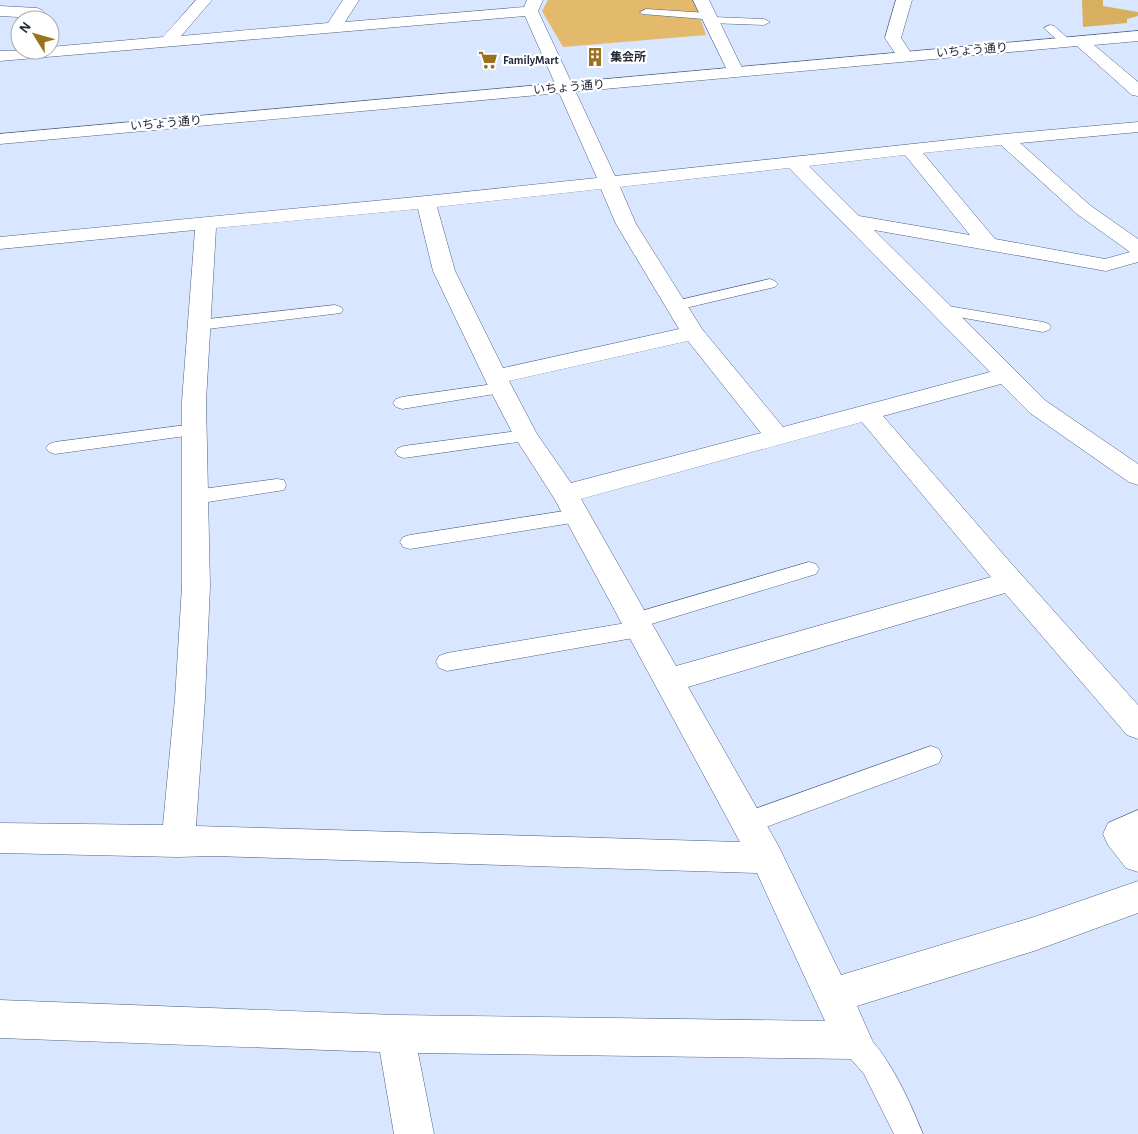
<svg xmlns="http://www.w3.org/2000/svg" width="1138" height="1134" viewBox="0 0 1138 1134" font-family="'Alegreya Sans','Noto Sans JP',sans-serif">
  <rect width="100%" height="100%" fill="#d9e6ff"/>
  <!-- green -->
  <polygon fill="#e3ba6b" points="548,0 694,0 706,35 563,47 542,11"/>
  <!-- forest -->
  <polygon fill="#d7af5f" points="1082,0 1103,0 1103,6 1138,12 1138,16 1127,19 1127,23 1083,27"/>
  <g fill="none" stroke-linecap="round" stroke-linejoin="round">
    <!-- service casing -->
    <g stroke="#4d6083" stroke-width="1">
      <g id="service">
        <polygon points="646,9 708,13 712,14 713,17 764,19 770,22 764,25 709,23 705,22 704,19 642,14 640,12"/>
        <polygon points="1050,25 1054,26 1070,40 1072,42 1070,44 1062,44 1046,30 1044,28"/>
        <polygon points="770,279 775,281 778,284 775,287 677,310 671,308 669,305 671,302"/>
        <polygon points="335,305 341,307 343,310 341,313 199,330 193,328 191,325 193,322 199,320"/>
        <polygon points="942,305 1043,322 1049,324 1051,327 1049,330 1043,332 936,313 934,310 936,307"/>
        <polygon points="501,383 507,384 510,388 507,392 402,409 396,407 393,403 396,399 402,397"/>
        <polygon points="194,424 200,426 203,430 200,434 55,454 49,452 46,448 49,444 55,442"/>
        <polygon points="526,430 532,432 535,436 532,440 404,458 398,456 395,452 398,448 404,446"/>
        <polygon points="277,479 284,480 286,485 284,490 195,504 188,502 186,497 188,492 195,490"/>
        <polygon points="577,509 584,511 587,516 584,521 410,549 403,547 400,542 403,537 410,535"/>
        <polygon points="809,562 816,564 819,569 816,574 648,625 649,629 646,635 639,637 447,671 439,668 436,662 439,656 447,653 626,623 625,621 628,615"/>
        <polygon points="931,746 939,749 942,756 939,763 747,834 738,831 735,823 738,815"/>
        <path d="M853,1026C883,1039 911,1104 923,1134H894L864,1074L843,1050L839,1040L843,1030Z"/>
      </g>
    </g>
    <!-- minor casing -->
    <g stroke="#4d6083" stroke-width="1">
      <g id="minor">
        <path d="M196,0H212L181,36L328,23L343,0H359L345,22L524,7L527,0H543L538,11L615,176L1005,134L1138,122V132L1020,143L1091,206L1138,239V262L1106,271L874,230L1046,401L1138,464V485L1129,482L1030,413L1001,384L883,416L1010,562L1138,705V739L1127,735L1005,593L688,687L779,847L841,975L1034,917L1138,881V913L1034,951L857,1006L872,1040L866,1053L853,1059L418,1053L434,1134H394L380,1052L0,1038V1000L396,1015L825,1021L757,873L213,856L178,857L0,853V823L163,825L175,699L182,586V401L195,230L0,249V237L426,196L597,178L525,16L0,61V51L50,50V47L163,37ZM1001,145L1077,214L1130,252L1105,259L995,239L923,153ZM905,155L970,235L859,216L809,166ZM789,168L990,372L783,427L702,329L636,224L620,187ZM601,189L616,224L679,329L503,368L455,271L437,207ZM418,209L433,271L489,388L514,436L554,498L740,842L196,826L205,699L210,586L206,401L216,228ZM688,341L761,433L571,483L537,434L509,381ZM862,422L991,577L676,666L581,499Z"/>
        <polygon points="693,0 709,0 744,72 742,76 730,76 728,72"/>
        <polygon points="896,0 912,0 901,38 913,56 911,59 899,59 885,38"/>
        <polygon points="0,6 37,8 42,10 45,13 42,16 37,18 0,16"/>
        <polygon points="1138,810 1138,872 1126,868 1108,845 1103,834 1108,823"/>
      </g>
    </g>
    <!-- tertiary casing -->
    <g stroke="#4d6083" stroke-width="1">
      <polygon id="tertiary" points="1138,31 1138,41 1094,45 1138,82 1138,96 1132,95 1077,46 0,144 0,134"/>
    </g>
    <!-- service -->
    <use href="#service" fill="#fff" fill-rule="evenodd"/>
    <!-- minor -->
    <use href="#minor" fill="#fff" fill-rule="evenodd"/>
    <!-- tertiary -->
    <use href="#tertiary" fill="#fff" fill-rule="evenodd"/>
  </g>
  <!-- icons -->
  <defs>
    <g id="building-bare" transform="scale(1.5)"><path d="M-4-6H4V6H1V3H-1V6H-4ZM-2.5-4.3h1.7v1.8h-1.7ZM.8-4.3h1.7v1.8H.8ZM-2.5-1h1.7V.8h-1.7ZM.8-1h1.7V.8H.8Z" fill="#99731e" stroke="#fff" stroke-width="2.5" paint-order="stroke"/></g>
    <g id="supermarket-bare" transform="scale(1.5)"><path d="M-6-5.5h2.5l.6 2H6L4.5 2H-2.5L-4.4-4H-6ZM-1.5 3.2a1.3 1.3 0 1 0 .1 0ZM3 3.2a1.3 1.3 0 1 0 .1 0Z" fill="#99731e" stroke="#fff" stroke-width="2.5" paint-order="stroke"/></g>
  </defs>
  <g fill-rule="evenodd">
    <use href="#building-bare" x="595" y="57"/>
    <use href="#supermarket-bare" x="488" y="60"/>
  </g>
  <g text-anchor="middle" stroke-width="4.5" stroke-linejoin="round" paint-order="stroke">
    <!-- far-street labels -->
    <g font-size="12" fill="#222a3a" stroke="#fff">
      <text transform="translate(972 50) rotate(-5)" y="4">いちょう通り</text>
      <text transform="translate(569 87) rotate(-5)" y="4">いちょう通り</text>
      <text transform="translate(166 123) rotate(-5)" y="4">いちょう通り</text>
    </g>
    <!-- far-poi labels -->
    <g font-size="12" font-weight="bold" fill="#222a3a" stroke="#fff" text-anchor="start">
      <text x="610" y="61">集会所</text>
      <text x="503" y="64">FamilyMart</text>
    </g>
  </g>
  <!-- north arrow -->
  <g transform="translate(35 35) rotate(307)"><circle r="24" fill="#ffffff" stroke="#a7aab0"/>
  <path d="M0-4L9 19L0 12L-9 19Z" fill="#99731e"/>
  <text y="-8" font-size="14" font-weight="bold" text-anchor="middle" fill="#222a3a">N</text>
  </g>
</svg>
